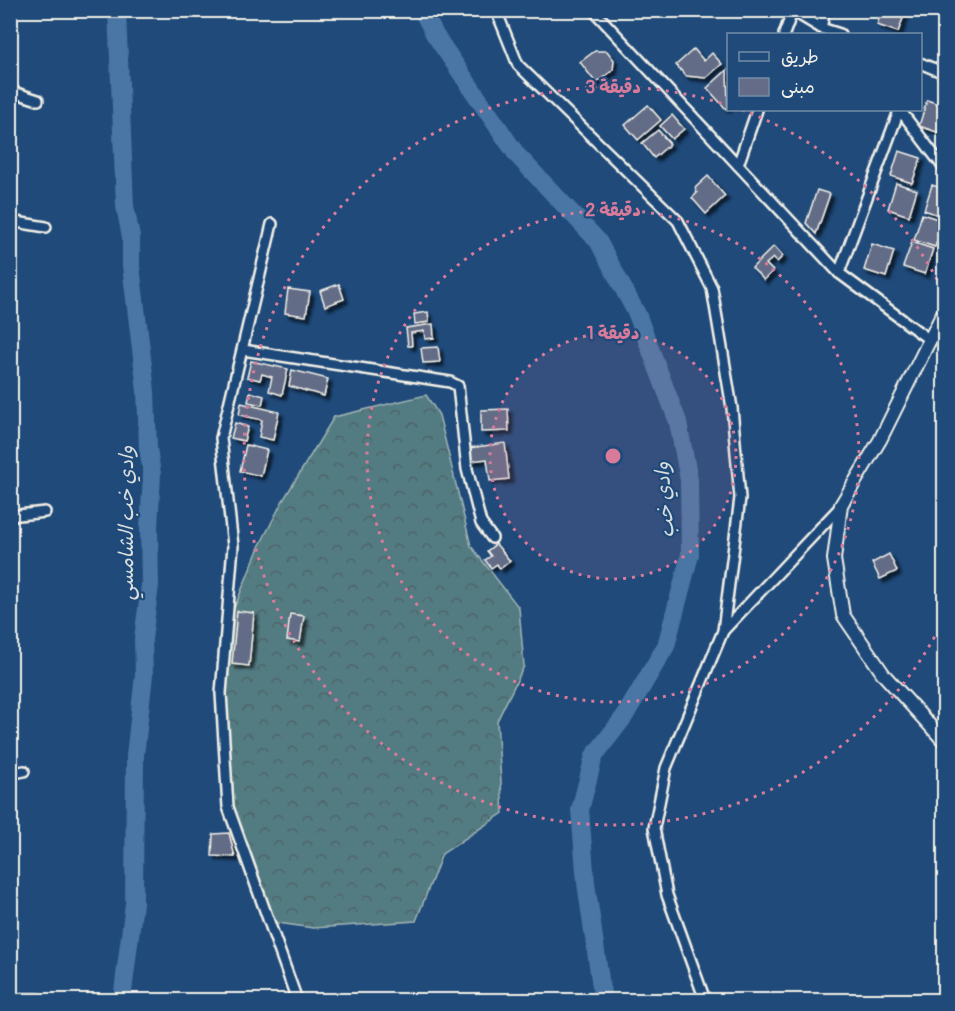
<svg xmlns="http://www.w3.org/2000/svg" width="955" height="1011" viewBox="0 0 955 1011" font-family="Pangolin,'Playpen Sans Arabic',sans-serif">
  <defs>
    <pattern id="forest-crowns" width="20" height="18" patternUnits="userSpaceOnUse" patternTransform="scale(1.5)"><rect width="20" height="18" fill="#527b82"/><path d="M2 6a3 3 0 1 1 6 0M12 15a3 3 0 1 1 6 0" fill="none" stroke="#4e6467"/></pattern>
    <filter id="shadow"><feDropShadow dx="4" dy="4" stdDeviation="1.5" flood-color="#0009"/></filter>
  </defs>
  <rect width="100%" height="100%" fill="#1f4a7a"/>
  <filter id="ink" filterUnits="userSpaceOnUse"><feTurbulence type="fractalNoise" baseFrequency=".0167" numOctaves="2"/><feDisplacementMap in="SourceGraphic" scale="12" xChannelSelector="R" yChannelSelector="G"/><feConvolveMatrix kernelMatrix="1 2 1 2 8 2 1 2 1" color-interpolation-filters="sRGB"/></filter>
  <g filter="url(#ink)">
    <!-- forest -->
    <polygon fill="url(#forest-crowns)" stroke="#a3b6b5" stroke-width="1.5" points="426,395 439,415 471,546 519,608 524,666 497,721 503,813 442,854 416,921 313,928 264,921 224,804 218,690 233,611 259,547 282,502 334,417"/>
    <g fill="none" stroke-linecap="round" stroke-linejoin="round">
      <!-- river -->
      <g stroke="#4876a4" stroke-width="18">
        <polyline points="117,10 125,206 131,237 131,266 146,391 148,448 152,474 149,528 150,585 143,639 144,675 135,756 134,903 122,1000"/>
        <polyline points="422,10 435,35 517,155 598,241 637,314 678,422 689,480 690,555 666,646 624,717 594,756 580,810 586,883 603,1000"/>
      </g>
    </g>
    <!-- building -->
    <g fill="#646c87" stroke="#f4f1e8" stroke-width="1.5" filter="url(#shadow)">
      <polygon points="882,10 906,10 898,32 877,25"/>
      <polygon points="694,49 704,61 712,53 722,64 706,78 686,76 676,65"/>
      <polygon points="595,51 607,51 614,60 613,70 596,83 580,62"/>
      <polygon points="727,70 728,107 726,109 707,88"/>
      <polygon points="927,100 944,106 944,120 940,133 919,126"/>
      <polygon points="648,105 661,120 638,140 625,125"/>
      <polygon points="672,115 684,129 672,139 660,126"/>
      <polygon points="658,130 670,144 654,158 642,143"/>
      <polygon points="899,151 921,158 912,183 891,176"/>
      <polygon points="708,176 725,196 706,214 692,198 697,193 695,188"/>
      <polygon points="896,183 917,190 909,216 888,209"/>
      <polygon points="932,185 944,189 944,217 924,210"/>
      <polygon points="817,190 830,194 816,234 806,223"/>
      <polygon points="922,214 944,221 935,247 914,240"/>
      <polygon points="912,242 933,249 925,274 903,267"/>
      <polygon points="872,244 894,251 886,277 864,270"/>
      <polygon points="774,246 783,256 777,262 773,258 766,264 773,271 764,280 752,268"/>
      <polygon points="339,284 344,299 325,306 320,291"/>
      <polygon points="288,289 310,292 306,316 285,313"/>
      <polygon points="428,312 429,322 415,324 414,314"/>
      <polygon points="433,324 434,338 425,339 424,331 411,333 412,346 408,346 406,328"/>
      <polygon points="438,347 440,362 423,363 421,348"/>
      <polygon points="251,361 288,369 282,395 269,391 272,377 262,374 260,380 247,377"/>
      <polygon points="292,370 328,379 324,396 289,386"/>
      <polygon points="250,392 264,396 262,405 248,402"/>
      <polygon points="241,403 279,412 273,440 259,437 262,420 239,415"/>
      <polygon points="508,409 509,431 481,432 481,410"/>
      <polygon points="235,423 248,427 244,441 231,438"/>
      <polygon points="505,443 509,479 490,481 487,459 471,461 469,448"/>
      <polygon points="246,445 267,450 261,476 240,471"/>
      <polygon points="496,544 510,561 500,569 497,564 491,568 485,560 491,556 487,551"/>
      <polygon points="889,554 897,571 880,579 872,563"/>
      <polygon points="237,611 254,613 249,666 232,664"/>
      <polygon points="290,614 304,616 300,642 287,640"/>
      <polygon points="229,833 235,857 212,856 213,834"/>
    </g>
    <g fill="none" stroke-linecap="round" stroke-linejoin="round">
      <!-- minor casing -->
      <g stroke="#f4f1e8" stroke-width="14">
        <g id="minor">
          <polyline points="496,10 518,65 678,221 712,288 732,408 740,498 723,631 666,768 654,828 667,895 705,1000"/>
          <polyline points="593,10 839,273 931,341"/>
          <polyline points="791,10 821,28 840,34"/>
          <polyline points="821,28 825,10"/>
          <polyline points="784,34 793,10"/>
          <polyline points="920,63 944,73"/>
          <polyline points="10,91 38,100"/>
          <polyline points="900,110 944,168"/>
          <polyline points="738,165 757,110"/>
          <polyline points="10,221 46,227"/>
          <polyline points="272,224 221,438 233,546 221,693 228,807 297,1000"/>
          <polyline points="839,273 899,111"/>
          <polyline points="243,350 450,382 458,386 467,469 481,523 492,538"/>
          <polyline points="10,516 45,512"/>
          <polyline points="723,631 841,506"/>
          <polyline points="10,774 24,771"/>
        </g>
      </g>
      <!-- tertiary casing -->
      <g stroke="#f4f1e8" stroke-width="16">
        <g id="tertiary">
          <polyline points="944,311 880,440 841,505 834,559 843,615 884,675 944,741"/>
          <polyline points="10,1000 37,1000"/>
        </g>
      </g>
      <!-- minor -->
      <use href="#minor" stroke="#1f4a7a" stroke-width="9"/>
      <!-- tertiary -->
      <use href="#tertiary" stroke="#1f4a7a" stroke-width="12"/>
    </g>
  </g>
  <!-- distance rings -->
  <circle cx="613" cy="456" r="123" fill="#d87a9a" fill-opacity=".12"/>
  <g fill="none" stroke="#d87a9a" stroke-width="3" stroke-dasharray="3 6">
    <circle cx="613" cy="456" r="123"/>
    <circle cx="613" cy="456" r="246"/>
    <path d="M943 621A369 369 0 1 1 727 105M742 110A369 369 0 0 1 943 291"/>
  </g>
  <g text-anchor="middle" stroke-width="4.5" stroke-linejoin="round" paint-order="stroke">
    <!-- water labels -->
    <g font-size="20" font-style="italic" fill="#dadfde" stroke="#1f4a7a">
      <text transform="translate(664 500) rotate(-94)" y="7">وادي خب</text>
      <text transform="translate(126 523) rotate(-90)" y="7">وادي خب الشامسي</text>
    </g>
  </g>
  <circle cx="613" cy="456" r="9" fill="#d87a9a" stroke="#1f4a7a" stroke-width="3"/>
  <g font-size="18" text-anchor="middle" font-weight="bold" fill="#d87a9a" stroke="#1f4a7a" stroke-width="4.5" stroke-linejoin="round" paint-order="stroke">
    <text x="613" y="93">3 دقيقة</text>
    <text x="613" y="216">2 دقيقة</text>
    <text x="613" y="339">1 دقيقة</text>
  </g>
  <!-- margin -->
  <rect width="955" height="1011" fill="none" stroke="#1f4a7a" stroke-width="36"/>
  <rect x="18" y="18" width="919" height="975" fill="none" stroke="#f4f1e8" stroke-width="2" filter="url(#ink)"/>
  <!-- legend -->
  <rect x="727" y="33" width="195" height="78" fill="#1f4a7a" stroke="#748da6" stroke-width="1.5"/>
  <rect x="739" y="52" width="30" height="9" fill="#1f4a7a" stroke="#748da6" stroke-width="1.5"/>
  <text x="781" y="63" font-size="18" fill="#f4f1e8">طريق</text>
  <rect x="739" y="78" width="30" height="18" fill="#646c87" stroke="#748da6" stroke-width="1.5"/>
  <text x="781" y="93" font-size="18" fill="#f4f1e8">مبنى</text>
</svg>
